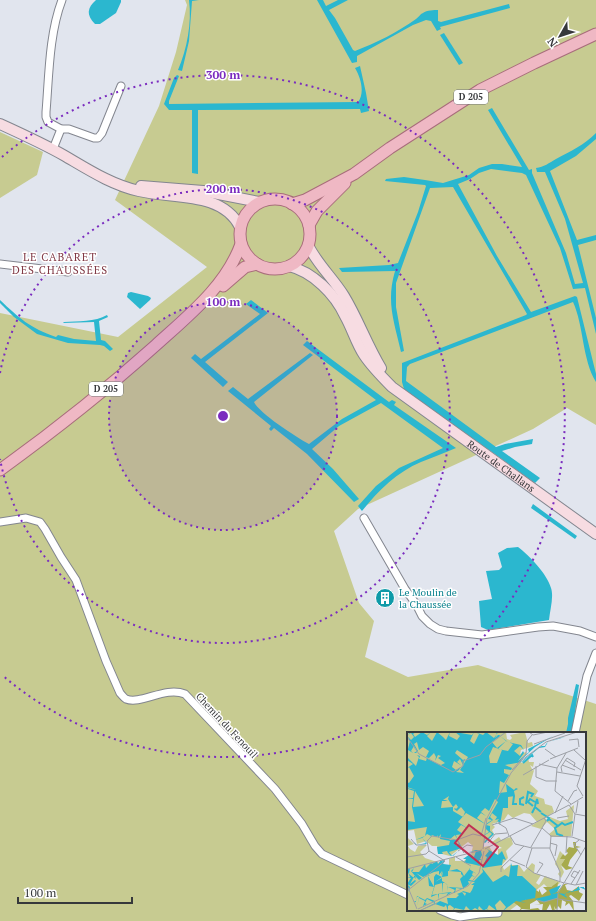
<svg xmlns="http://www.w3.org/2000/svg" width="596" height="921" viewBox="0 0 596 921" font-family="'PT Serif',serif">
  <rect width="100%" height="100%" fill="#e1e5ee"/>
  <!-- green -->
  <g fill="#c7cb91" fill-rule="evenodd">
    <path d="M185,0H596V425L567,408L533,429L358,509L334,531L359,603L374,621L365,657L408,677L478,665L596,704V921H0V313L118,337L207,267L115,200L159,106L176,52L187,5ZM408,733H585V910H408Z"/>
    <polygon points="0,132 43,152 37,175 0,198"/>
  </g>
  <!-- water -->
  <g fill="#2bb7cf">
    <path d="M96,0H121V2L116,13L100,24H95C86,15 87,8 96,0Z"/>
    <path d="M189,0H199L192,1L189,41L182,71L178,70C187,49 192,23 189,0Z"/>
    <path d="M317,0H323L326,6L338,0H348L329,10L335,18L353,50L355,51C376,43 398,32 416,19C419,17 420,14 423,13C427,10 434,10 438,10V21L441,22L509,4L510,8L440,27L441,29L437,31L431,21L426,20L413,25L357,56V62L352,63Z"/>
    <polygon points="444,33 463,63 459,65 440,35"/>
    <path d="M360,66L366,93L369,111L361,113L360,109H357L198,110V174L192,173V110H169L164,104L174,78L177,75L179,76L169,101V104L358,102C365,93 361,78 355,68Z"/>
    <path d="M492,108L529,170L532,169V173L566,253L575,284L583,283L565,219L545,172H537L536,168C544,167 549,163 556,159C571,151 584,145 596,133V139L576,156L550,171L577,240L596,235V240L578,245L596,318V334L585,288L573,289L560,248L526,175L522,173L491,169L479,173L470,179L458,184L497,256L531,312L575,296L577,297L596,374V382C582,359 584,326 573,302L410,364L407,367L406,381L496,447L505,444L533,439L532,444L515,447L502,451L540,478L535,483L404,389L402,382V363L526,315L527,314L453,187L430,188L396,283V307L404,351L401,352C394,321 386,302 395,271L342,272L339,268L389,265L398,263L418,212L426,186L425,185L385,181L386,179L404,177L425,180L443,183L469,175L479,168L492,164H502L522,167L488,110Z"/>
    <polygon points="131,292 148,296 151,298 150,300 140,309 127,297 128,293"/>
    <path d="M0,300C19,318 30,328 56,337L58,335L74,339L96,341L94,322L63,323L64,322C78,321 95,322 107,315L108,317L99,321L101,340L105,341L113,349L110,351L104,346L100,345L68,343L37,334L14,317L0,303Z"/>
    <polygon points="251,300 268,313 205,362 228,382 223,387 191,358 195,354 201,359 260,314 246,304"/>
    <path d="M307,341L389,402L392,400L396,402L394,405L456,448C445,453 433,457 421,462C397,472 378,491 362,511L358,506L376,486L399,468L443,448L381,403L339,426L312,449L333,469L359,499L354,502L307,454L274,428L271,431L269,429L271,426L228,391L233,387L248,399L310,353L313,355L254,402C259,413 296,437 309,444L342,419L376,400L303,345Z"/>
    <polygon points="533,504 577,536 575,539 531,508"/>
    <path d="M518,547C530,556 547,574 551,588C554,597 550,610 549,620L488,630L481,627L479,601L492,599L486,571L499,570L502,567L498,553L507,548Z"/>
    <polygon points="576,684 579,685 572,732 566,733 568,724 568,718"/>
  </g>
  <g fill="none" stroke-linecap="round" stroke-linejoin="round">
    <!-- street casing -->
    <g stroke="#83868f" stroke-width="9">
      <g id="street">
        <path d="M62,0C49,34 49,76 46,112V117L48,122L61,129H69L94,138H98L102,133L121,86"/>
        <polyline points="53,149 61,129"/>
        <polyline points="0,264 68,272"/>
        <polyline points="364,518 405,589 416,604 422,616 430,624 438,629 446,631 482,635 538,627 553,626 580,631 596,637"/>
        <path d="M0,522L26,518L40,522L45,529L61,557L76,580L106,661L120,693C122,695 124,698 126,699C141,705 165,686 185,694L275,789L302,824L315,846L322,854L408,895"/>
        <polyline points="575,733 587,676 596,653"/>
        <polyline points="440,910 452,915 460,917 479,914 498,913"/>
      </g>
    </g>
    <!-- secondary casing -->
    <g stroke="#83868f" stroke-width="12">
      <g id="secondary">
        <path d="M0,124C22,134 44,144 65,156C89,170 112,185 139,191C172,199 222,191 240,227"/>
        <polyline points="141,186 203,191 259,202"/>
        <path d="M308,245C317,264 333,278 344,296C358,319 367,345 381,368"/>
        <path id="s1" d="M289,266C313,272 335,294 345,316C352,328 356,343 364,355C372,367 382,377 392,387L596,534"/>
      </g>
    </g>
    <!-- primary casing -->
    <g stroke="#a86d7b" stroke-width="13">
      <g id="primary">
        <circle cx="275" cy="234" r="35"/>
        <polyline points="292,204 305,200 354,174 390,148 480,90 534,63 596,34"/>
        <polyline points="309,225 317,211 345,183"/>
        <polyline points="223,286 245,267 257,264"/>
        <path d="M0,470C54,431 107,389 156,345C188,316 226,286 241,244"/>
      </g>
    </g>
    <!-- street -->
    <use href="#street" stroke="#fff" stroke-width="7"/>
    <!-- secondary -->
    <use href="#secondary" stroke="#f7dce2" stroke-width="10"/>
    <!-- primary -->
    <use href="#primary" stroke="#efb8c4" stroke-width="11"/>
  </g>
  <!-- distance rings -->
  <circle cx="223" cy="416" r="114" fill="#7b2cbf" fill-opacity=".12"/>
  <g fill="none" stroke="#7b2cbf" stroke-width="2" stroke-dasharray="2 4">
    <circle cx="223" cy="416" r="114"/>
    <path d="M0 373A227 227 0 1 1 0 459"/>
    <path d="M2 157A341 341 0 1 1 2 675"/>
  </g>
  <!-- icons -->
  <defs>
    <g id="building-disc" transform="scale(1)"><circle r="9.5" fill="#0f9aa8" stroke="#fff"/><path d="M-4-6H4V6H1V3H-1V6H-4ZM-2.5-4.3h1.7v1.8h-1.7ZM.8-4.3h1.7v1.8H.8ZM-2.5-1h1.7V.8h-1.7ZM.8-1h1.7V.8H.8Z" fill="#fff"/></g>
  </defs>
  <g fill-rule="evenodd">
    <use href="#building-disc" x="385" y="598"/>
  </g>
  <g text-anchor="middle" stroke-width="3" stroke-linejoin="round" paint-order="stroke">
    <!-- shield labels -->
    <g fill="#fff" stroke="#727476" stroke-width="1">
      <rect x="454" y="90" width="34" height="14" rx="3"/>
      <rect x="89" y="382" width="34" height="14" rx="3"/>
    </g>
    <g font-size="9" font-weight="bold" fill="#36383b">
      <text x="471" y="100">D 205</text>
      <text x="106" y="392">D 205</text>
    </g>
    <!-- street labels -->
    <g font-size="10" fill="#36383b" stroke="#fff">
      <text dy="4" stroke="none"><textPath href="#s1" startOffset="298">Route de Challans</textPath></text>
      <text transform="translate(227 725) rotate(47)" y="4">Chemin du Fenouil</text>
    </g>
    <!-- culture labels -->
    <g font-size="10" fill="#0d838f" stroke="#fff" text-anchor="start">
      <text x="399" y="596">Le Moulin de<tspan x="399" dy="12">la Chaussée</tspan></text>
    </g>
    <!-- neighbourhood labels -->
    <g font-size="11" letter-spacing="1" fill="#813945" stroke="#fff">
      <text x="60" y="261">LE CABARET<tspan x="60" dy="13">DES CHAUSSÉES</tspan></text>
    </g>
  </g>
  <!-- overview -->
  <g transform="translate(407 732)">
    <rect width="179" height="179" fill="#e1e5ee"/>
    <path d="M0,0H99L100,7L103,8L105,6L103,3L118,0L121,11L125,10L126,14L114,18L113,22L119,20V22L111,29L115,31L121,26L122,30H127L126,35L123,33L126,39L128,35L123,52L131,59L128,64L137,67L138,72L145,74L147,80L138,86L140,88L143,85L153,89L161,87L159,79L167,73L164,104L144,105L142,102L148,97L140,90L134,97L124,94L130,90L123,82L117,81L106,86L101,82L97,88L85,92L88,95L85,98L87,102L77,111V115L82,114L86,121L91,123V117L95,116L85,110L92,105L94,108L104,105L106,112L99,119L101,126L95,133L97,138L103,133H112L117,140L125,131L128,133L127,141L134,143L129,151L132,153L138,144L153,150L152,152L141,156L137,152L127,160H115V165L121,166L110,169V173L102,179H0V105L7,112L1,114L3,117L8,120L11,114L20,113L13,120L18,126L42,134V127L48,124V129H57L64,123L66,114L61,110L43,124L31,121L30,114H25L19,109L10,112L7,98L0,99ZM153,119L156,122L154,127H158L154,133L157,140L154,146L151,142L153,139L148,132Z" fill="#c7cb91"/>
    <path d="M166,110H169V114L174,115L169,116L171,118L163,128L161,134L166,136L159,138L154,133L158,127H153L156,122L158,124L161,121L159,119L162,115L167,116ZM151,150L150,160L157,152H161L158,153L160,158L165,159L172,154V160L176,162L172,169L164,163L162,164L166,169L167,179L162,171L158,174L159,170L155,168L154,177L151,174L149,178L147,174L148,179H143L145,178L143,172L139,179H135L136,172L127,173L133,172L130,168L123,172V177L131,176L134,179L115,177L112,179L114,176L105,169L114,166L118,168L121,165H114L115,160H127L131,155L129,158L132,160V157L135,163L140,159L136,155H144Z" fill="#a7ab4d"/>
    <path d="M4,0H9L6,2L8,5L15,0L20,3L24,0L20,4L23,7L28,0L23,7L25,9L30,0L36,5L38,0L36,5L39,8L43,0L42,4L50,8L53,4L48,0L65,3L67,0L63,9L67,12L72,2L68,0L76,3L79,0L87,6L90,2L88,0H91L88,6L91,3H93L92,5L97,1L98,0L93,4L101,10L114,13L117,18L113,14L107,19L113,24L116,19L117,21L111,29L122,20L121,17L146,4L128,15L114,28V30L132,15L135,14H138L139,12L141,10L153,6L158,5L141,10L138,15L132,16L115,30L98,33L105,36L104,38L97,37V41L102,43L97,51L93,49L92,61L100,60L99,52L107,58L109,56L111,57L107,59L108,64L101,65V76H96L93,93L91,89L88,92L92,87L88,88L90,85L85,81L83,85L86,88L79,93L83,94V99L87,102L78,111L77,110L85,102L83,100L78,103H77L82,100L78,96L79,92L85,88L81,87L91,70L88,67L82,79L78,76L74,80L79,84L74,81L70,86L77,91L78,92L59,81L51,90L60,96L54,93L50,98L56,102L49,103L50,107L48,103L42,108H49V114L52,112L51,108L55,116L42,120L45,124L51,119L46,124H44L41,121L40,119L35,120L36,122L34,125L36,122H31L30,115L42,113L43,109L33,107L34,102L31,106V103L30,105L25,103L20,110L24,104L20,102L18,104L15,106L20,111L19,112L10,113L8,112L7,110L10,113L19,111L15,106L8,108L18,104L20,95L0,98V89L8,90L7,84L0,82L7,84L5,75H0H5L6,67L0,66H6L7,59L1,57L0,56L9,58L0,55V50L2,51L7,44L2,35L0,37V36L6,32L0,28L1,26L9,34L12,25L10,23L13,24L16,26L13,24L12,27L19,29L20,26H16H19L39,36L28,30L34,33L38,31L31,26L34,24L31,23L28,29L29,25L27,21L22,26L24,27L19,25L22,19L16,15L12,18L10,10L7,12L11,19L9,21H7L10,19L7,14L4,19L6,21L1,18L0,21L3,9H0H3L0,4L4,8L7,5L4,1L0,3ZM93,4L99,9L90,16L85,10ZM99,9L106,12L101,19L91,17ZM86,15L95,18L90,31H83L82,24ZM50,18L61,25L53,38L57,41L49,40L52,38L54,35L49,38L45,35L47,29L55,34L50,30L53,27L56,33L58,27L56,28L48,21ZM8,59L17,74L6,75ZM42,64L41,67L46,75L49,72L51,75L49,77L48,76L47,77L50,79L54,75L58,80L56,85L46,79V75L34,76L35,69H38L41,68H36ZM80,117L91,123L95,119L99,128L96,127L95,133L75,136L86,150L98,143L102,145L104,131L105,134L111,133L110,144H115L129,157L128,167L144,163L142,158L154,153L150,160L145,162L151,161L158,162L159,161L163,159V160L165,159H166L169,157H170V156L171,155H177V156L179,157V158L172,155L173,158L159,161V162L157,163L159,164L160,166L151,161V166L137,170L130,168L128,167V166L113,169L119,171L109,169L96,179L99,175L93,168L88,173L90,179L82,173L80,177L83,179L79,177L77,179L72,174L71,177L73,179L68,176L65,178L67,179H64L59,174L57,178L48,176L46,179L47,176L43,173L41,174V179L39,173L37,175L28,172L12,179L28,171L20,167L18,171L20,172L16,174L18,169L12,166L10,175L12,165H10L8,174L9,170L6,169H9L10,164L2,160L18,168L20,166L28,169V172L33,169L41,172L40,166H49L52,163L50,162L55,160L58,164L59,161L55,160L56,159L63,161L65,158L59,157L65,158L67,153H64L68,150L61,149L62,152L56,157L49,156L48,161H46L48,158L41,155L40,159L41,153L39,152L38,151H36V161L45,160L39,164L41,161L32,162L31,168V162L24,165L27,155L22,154L21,144L16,146L22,143H23L21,144L27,155V145L29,142L35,145L28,150L35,146V149L41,153V155L56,156L53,147L56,144L54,142V140L41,139V144L35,145L36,139L34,144L35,139L32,143V139L27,140L16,145L9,141L15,146L12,148L8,144L9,147L7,145L3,152L8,148L9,149L3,153L9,149L4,154L0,152L3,155L2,160L0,152L4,146L0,145H3L0,138L3,136L2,142L7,146V144H8L4,139L7,136L5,140H12L18,132L19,136L24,131L25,132L30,129L31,132L34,128L36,130L35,128V127L38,129L36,132L44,133L42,139L50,137L55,140L57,144L64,135L61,134L64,135L65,132L58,131L54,128L58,130L59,127H56L63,122L67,125L69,119L62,120L69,118L74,119L75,123L73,127L75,128H72L73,134L65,132L64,135L62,137L70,142L66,140L65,143L68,145L65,144L62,148L67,149L76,140L75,136L80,125L78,124L82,119ZM35,151L36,161L25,163L28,153Z" fill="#2bb7cf" fill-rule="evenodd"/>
    <path fill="none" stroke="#2bb7cf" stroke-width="2" d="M116,31L125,23L126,25M107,64L106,72H110M119,72L121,60L126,62L124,65M117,73L113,72V67L117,65M126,74L121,70L123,67L128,70M128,74L130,67L131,72M125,81L128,75L134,80M134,81L142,86L140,89L142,87L151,94L155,91L158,93L166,90M151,94L148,96L150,102L156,104"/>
    <path fill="none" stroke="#9da0a6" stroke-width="1" d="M122,0L126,3L141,0M0,5L12,22L46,40L56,34V29L73,23L79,15L99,0M162,8L171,7L172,15M127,12L158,1M138,17L149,25M167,18L178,28M159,21L150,36L148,59L164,72M143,27L171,16M115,28L139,10L170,0M158,28L174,38M132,32L150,36M155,33L168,38M129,34V45L139,49H150M105,38L119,22L120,9L125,3M150,40L173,44M155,40L154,35L160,26L168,31L167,35M116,43L142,28M176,64L170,54L179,27M161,69L167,59L170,58M162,73L168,82L179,84M163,73L176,65M148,81L156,64M169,81L171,69M150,86L162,84M91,91L99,96L102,104M85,93L107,86L126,92M135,96L144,104L165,105L179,110M103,104L108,112L125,116L119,135L127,141L157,151M144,104L143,117L153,140V149M165,104L168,82M4,107L9,113H19M50,108L66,102L74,104L79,86M172,108L167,112L174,123M81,111L88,102L100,101M143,111L150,113L148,124M124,115L139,89L137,86M125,116H143M76,117L80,86L104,41L115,28M78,117L162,73M51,119L60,113L66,114M159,121L160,104M0,125L19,122L22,119M49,125L64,134M103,128L118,134M0,137L75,118M94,140V136L117,114M130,141L136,132L132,130M168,146L164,144L167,139L172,141M157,151L179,114M158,151L168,153L179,151M164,152L173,138M0,153L10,177M169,153L176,139M0,159L38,129L22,119L20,109L25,104L50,108L57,121M151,167L179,171M130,168L137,170L151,166M11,177L61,154L72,141L77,119M12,179L30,171M150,179L151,161L157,151"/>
    <path fill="#c03054" fill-opacity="0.15" stroke="#c03054" stroke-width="2" d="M62,93L91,115L76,134L48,111Z"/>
    <rect width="179" height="179" fill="none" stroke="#36383b" stroke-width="2"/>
  </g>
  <circle cx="223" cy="416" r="6" fill="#7b2cbf" stroke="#fff" stroke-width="2"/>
  <g font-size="12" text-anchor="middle" font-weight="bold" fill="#7b2cbf" stroke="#fff" stroke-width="3" stroke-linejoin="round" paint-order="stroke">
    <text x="223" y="79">300 m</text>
    <text x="223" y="193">200 m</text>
    <text x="223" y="306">100 m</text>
  </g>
  <!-- north arrow -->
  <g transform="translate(560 36) rotate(231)" stroke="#ffffff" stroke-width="3" paint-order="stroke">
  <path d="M0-3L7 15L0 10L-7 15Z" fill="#36383b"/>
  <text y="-6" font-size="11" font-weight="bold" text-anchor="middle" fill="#36383b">N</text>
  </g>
  <!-- scale -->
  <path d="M18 897v6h114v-6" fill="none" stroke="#36383b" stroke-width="2"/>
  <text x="24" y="897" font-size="12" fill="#36383b" stroke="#ffffff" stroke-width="3" paint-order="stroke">100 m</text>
</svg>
